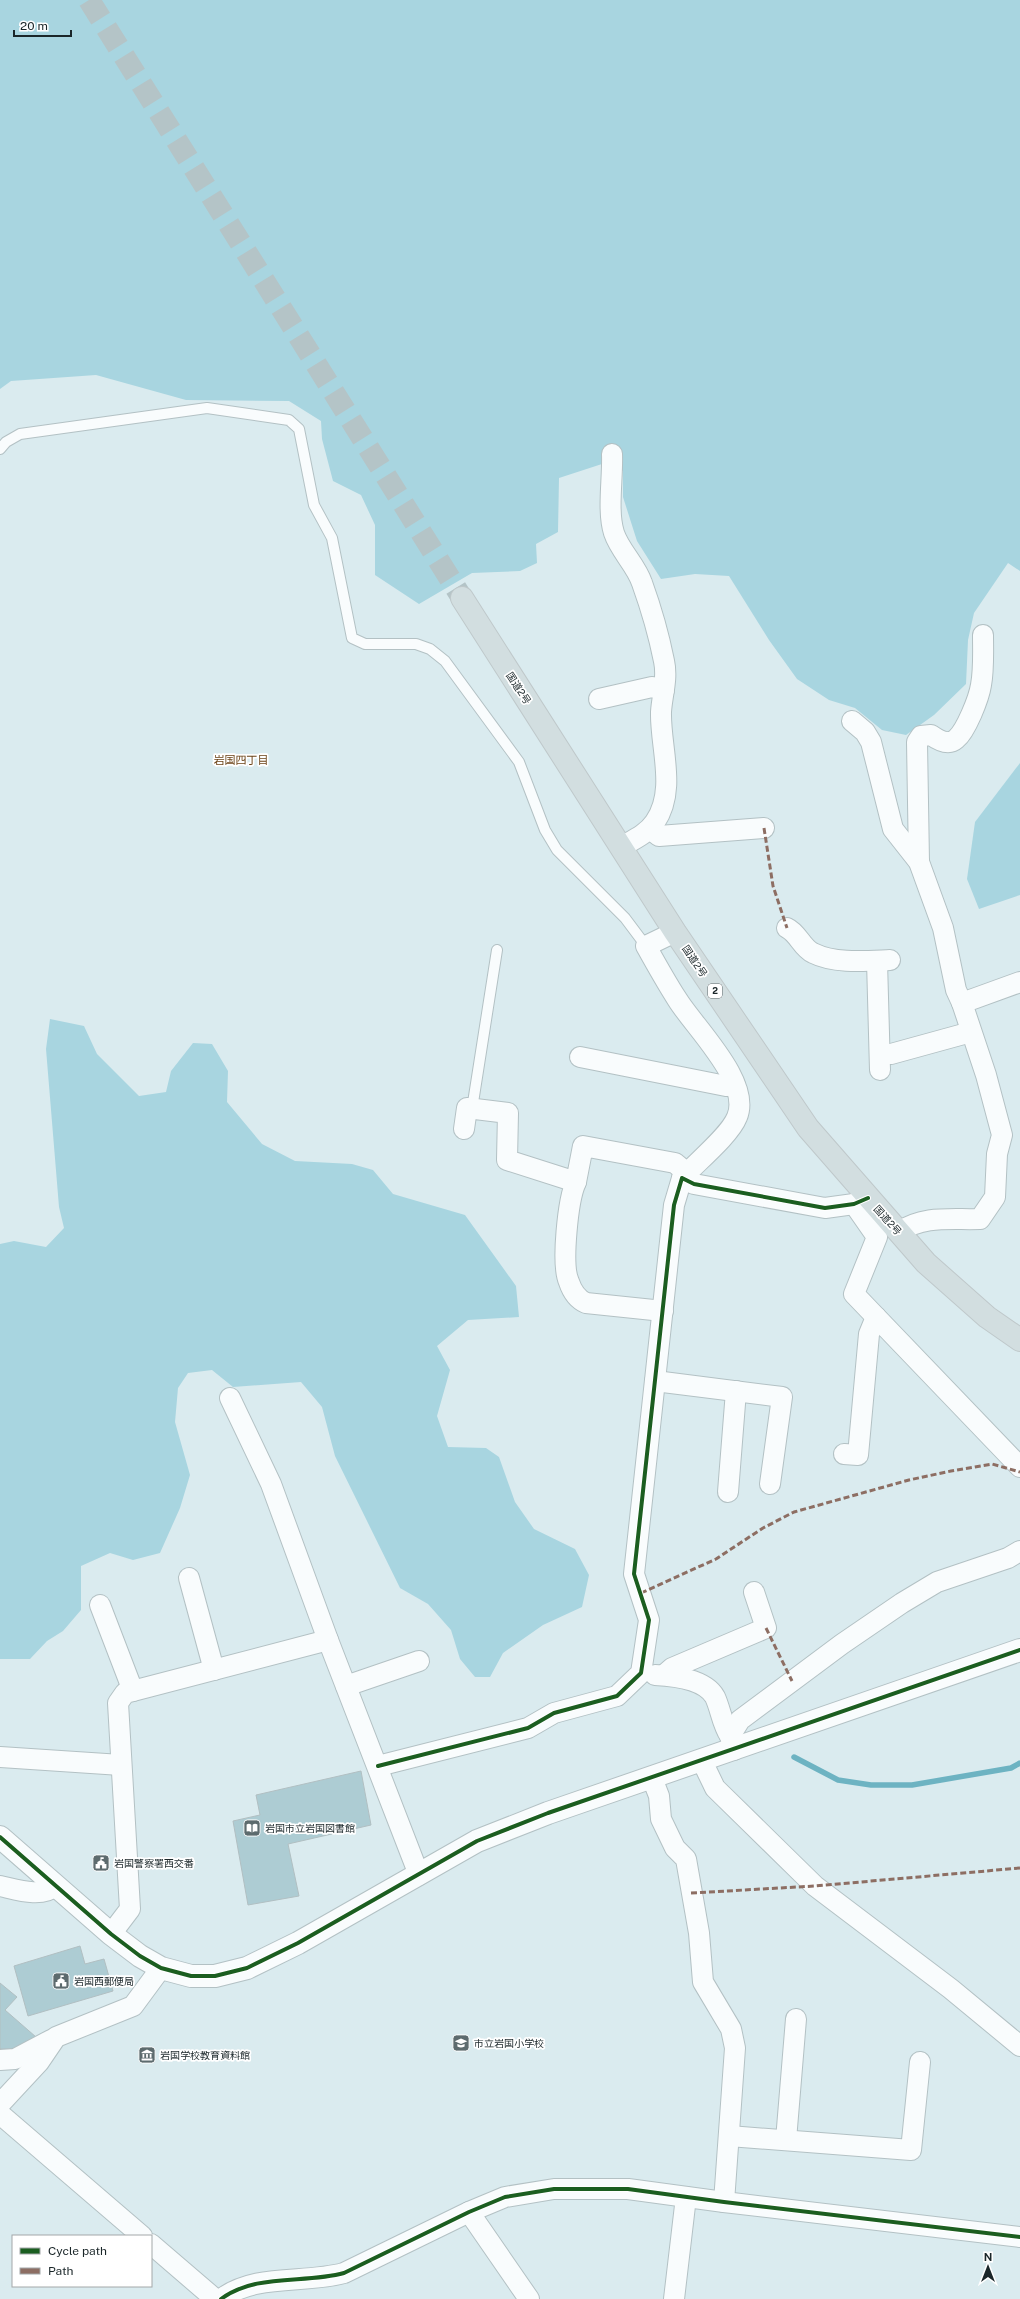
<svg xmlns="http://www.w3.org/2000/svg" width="1020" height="2299" viewBox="0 0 1020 2299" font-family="'Public Sans','Noto Sans JP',sans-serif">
  <rect width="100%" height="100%" fill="#daebef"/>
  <!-- green -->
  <g fill="#a8d5e0">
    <polygon points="0,0 1020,0 1020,571 1008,563 974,613 968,640 966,684 934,715 906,735 882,730 855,708 829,700 797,679 769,640 729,576 695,574 661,579 637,541 623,497 623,471 605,463 559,478 558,532 536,544 537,563 520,571 472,573 419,604 375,575 375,525 361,495 333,481 322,439 321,421 289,401 186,400 96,375 11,381 0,389"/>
    <polygon points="1020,763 1020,895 979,909 967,879 975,822"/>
    <polygon points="50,1019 84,1026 97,1054 139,1096 166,1092 171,1071 193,1043 212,1044 228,1071 227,1102 262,1144 295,1161 352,1164 373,1170 393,1194 465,1215 516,1286 519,1317 468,1320 437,1346 450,1370 437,1416 448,1447 486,1448 499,1457 515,1502 534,1529 575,1549 589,1575 582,1607 543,1625 503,1653 490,1677 475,1677 460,1659 451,1630 428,1604 400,1588 335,1456 322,1407 301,1382 233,1387 212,1370 188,1373 178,1388 175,1422 190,1475 180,1508 160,1553 133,1560 110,1553 81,1566 81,1610 63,1631 47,1641 30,1659 0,1659 0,1244 14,1241 46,1247 64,1228 59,1207 46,1049"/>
  </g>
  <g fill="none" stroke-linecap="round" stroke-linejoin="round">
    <!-- stream -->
    <polyline stroke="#6db3c2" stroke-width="5.5" points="794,1757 838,1780 871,1785 912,1785 1011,1768 1020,1763"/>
  </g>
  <!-- building -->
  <g fill="#adccd3" stroke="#b1bfc2">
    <polygon points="361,1771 371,1825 288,1844 299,1896 248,1905 233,1821 260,1815 256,1795"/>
    <polygon points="80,1946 85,1964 104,1959 113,1991 28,2016 14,1966"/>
    <polygon points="0,1983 17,1997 5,2010 36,2037 26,2049 0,2049"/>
  </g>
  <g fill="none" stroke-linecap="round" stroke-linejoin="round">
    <!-- trunk-tunnel -->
    <polyline stroke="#b4c4c7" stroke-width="22" stroke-dasharray="22 11" stroke-linecap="butt" points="89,0 462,598"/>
    <!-- service casing -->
    <g stroke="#b3c1c4" stroke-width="12">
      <g id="service">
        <polyline points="0,449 6,442 20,434 207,408 289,420 299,429 314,505 332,538 352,638 365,644 416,644 430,649 445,661 519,762 545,830 557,850 625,918 646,946"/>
        <polyline points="472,1109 497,950"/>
      </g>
    </g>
    <!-- minor casing -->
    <g stroke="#b3c1c4" stroke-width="22">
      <g id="minor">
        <path d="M612,454C613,478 607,511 614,533C620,551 636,565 642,583C651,608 659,636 664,661C668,679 662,695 661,712C660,747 677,790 655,822C647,834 633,840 621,847"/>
        <polyline points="599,699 652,687 664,690"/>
        <polyline points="852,721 865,732 871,742 893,829 919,862 943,928 956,990 962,1003"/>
        <polyline points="650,829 659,836 764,828"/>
        <path d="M919,862L917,742L921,736L931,735C938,740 948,746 956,739C966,731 979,698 981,685C984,669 983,652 983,635"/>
        <path d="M787,928C798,933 802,948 813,953C835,964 866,961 890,960"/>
        <path d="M675,932L646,946C656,964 666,982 677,999C694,1027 752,1082 737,1117C730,1135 697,1162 682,1178"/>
        <polyline points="877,961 880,1070"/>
        <polyline points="880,1054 891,1054 971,1032"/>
        <polyline points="580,1057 726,1086 735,1085"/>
        <polyline points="464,1129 467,1108 508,1113 507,1160 576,1182 583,1146 675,1163 687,1173"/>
        <path d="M576,1182C568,1199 561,1265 569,1282C572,1291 577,1299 586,1303L663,1311"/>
        <polyline points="854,1204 877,1237 854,1294 1020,1467"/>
        <path d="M899,1232C924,1215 951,1220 980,1219L995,1197L997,1154L1002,1135L986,1075L962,1003L1020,982"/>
        <polyline points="655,1381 782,1397 770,1484"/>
        <polyline points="230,1398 271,1484 328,1640 419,1875"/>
        <polyline points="844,1454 858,1455 869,1334 876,1317"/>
        <polyline points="728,1492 736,1391"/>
        <polyline points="189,1578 214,1670"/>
        <polyline points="100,1605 133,1691"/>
        <path d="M655,1675C674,1676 705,1679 715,1697C721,1710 722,1724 730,1736"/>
        <polyline points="664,1675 672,1668 766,1628 754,1592"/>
        <polyline points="346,1686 419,1661"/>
        <polyline points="734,1750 730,1736 740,1720 842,1644 902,1603 937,1582 1008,1558 1020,1551"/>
        <polyline points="0,1757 121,1765"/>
        <polyline points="702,1761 715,1788 815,1886 951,1989 1020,2046"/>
        <polyline points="378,1766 528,1728 554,1713 617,1696 641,1673 649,1620 634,1574 674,1205 682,1178 694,1184 825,1208 854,1204 868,1198"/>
        <polyline points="652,1778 659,1796 661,1819 675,1848 686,1859 699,1933 703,1982 731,2029 735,2048 724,2202"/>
        <path d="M0,1886C18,1890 41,1898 56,1886"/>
        <polyline points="111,1934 130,1909 118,1703 125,1693 328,1640"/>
        <polyline points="0,2060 15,2059 51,2040"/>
        <polyline points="0,2104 39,2062 56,2037 133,2006 161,1968"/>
        <polyline points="0,2114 142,2236"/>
        <polyline points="729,2136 911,2150 920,2062"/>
        <polyline points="786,2140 796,2019"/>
        <polyline points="469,2212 529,2299"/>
        <polyline points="151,2244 215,2299"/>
        <path d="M221,2299C256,2273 304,2284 344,2273L469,2212L505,2197L554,2189H628L724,2202L1020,2237"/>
        <polyline points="674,2299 686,2197"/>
      </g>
    </g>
    <!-- tertiary casing -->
    <g stroke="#b3c1c4" stroke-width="24">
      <polyline id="tertiary" points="0,1837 111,1934 140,1956 161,1968 191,1976 215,1976 247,1968 298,1943 477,1841 548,1813 1020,1650"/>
    </g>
    <!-- trunk casing -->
    <g stroke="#bfc8ca" stroke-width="24">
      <polyline id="trunk" points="462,598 675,932 808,1128 926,1263 987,1317 1020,1340"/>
    </g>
    <!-- service -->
    <use href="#service" stroke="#f9fcfd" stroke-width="10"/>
    <!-- minor -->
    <use href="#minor" stroke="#f9fcfd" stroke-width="20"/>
    <!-- tertiary -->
    <use href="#tertiary" stroke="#f9fcfd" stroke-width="22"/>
    <!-- trunk -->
    <use href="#trunk" stroke="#d2dee0" stroke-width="22"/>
    <!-- quiet -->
    <g stroke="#8d6e63" stroke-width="3" stroke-dasharray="6 3" stroke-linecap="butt">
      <polyline points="764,828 773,886 787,928"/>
      <polyline points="641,1593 716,1559 763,1528 794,1512 909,1480 951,1471 992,1464 1020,1472"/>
      <polyline points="766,1628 792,1681"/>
      <polyline points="691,1893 815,1886 1020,1868"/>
    </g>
    <!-- cycleway casing -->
    <g stroke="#fff" stroke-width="6">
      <g id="cycleway">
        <polyline points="378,1766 528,1728 554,1713 617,1696 641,1673 649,1620 634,1574 674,1205 682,1178 694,1184 825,1208 854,1204 868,1198"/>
        <polyline points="0,1837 111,1934 140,1956 161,1968 191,1976 215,1976 247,1968 298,1943 477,1841 548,1813 1020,1650"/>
        <path d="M221,2299C256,2273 304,2284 344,2273L469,2212L505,2197L554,2189H628L724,2202L1020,2237"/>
      </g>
    </g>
    <!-- cycleway -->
    <use href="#cycleway" stroke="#1b5e20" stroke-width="4"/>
  </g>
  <!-- icons -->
  <defs>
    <g id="library-square" transform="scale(0.9)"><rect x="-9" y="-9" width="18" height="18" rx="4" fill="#5d6b6e" stroke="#fff"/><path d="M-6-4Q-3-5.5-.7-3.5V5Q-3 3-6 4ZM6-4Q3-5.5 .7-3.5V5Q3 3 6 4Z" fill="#fff"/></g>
    <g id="civic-square" transform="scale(0.9)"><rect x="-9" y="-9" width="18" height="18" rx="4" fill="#5d6b6e" stroke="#fff"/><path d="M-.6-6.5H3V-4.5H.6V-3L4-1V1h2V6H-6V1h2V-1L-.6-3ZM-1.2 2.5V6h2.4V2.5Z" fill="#fff"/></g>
    <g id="school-square" transform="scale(0.9)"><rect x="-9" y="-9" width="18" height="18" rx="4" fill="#5d6b6e" stroke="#fff"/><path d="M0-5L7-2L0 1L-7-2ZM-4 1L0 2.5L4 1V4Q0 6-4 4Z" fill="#fff"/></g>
    <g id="museum-square" transform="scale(0.9)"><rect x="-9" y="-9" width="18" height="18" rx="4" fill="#5d6b6e" stroke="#fff"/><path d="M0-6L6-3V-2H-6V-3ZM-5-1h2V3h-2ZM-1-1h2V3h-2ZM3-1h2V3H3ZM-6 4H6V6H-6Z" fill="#fff"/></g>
  </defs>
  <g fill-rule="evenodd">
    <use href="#library-square" x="252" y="1828"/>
    <use href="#civic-square" x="101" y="1863"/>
    <use href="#civic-square" x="61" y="1981"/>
    <use href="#school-square" x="461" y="2043"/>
    <use href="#museum-square" x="147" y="2055"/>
  </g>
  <g text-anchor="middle" stroke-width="3.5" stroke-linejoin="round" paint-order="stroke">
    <!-- shield labels -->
    <rect fill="#fff" stroke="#5f6769" stroke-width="1" x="708" y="984" width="14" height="14" rx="3"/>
    <g font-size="9" font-weight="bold" fill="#1a2629">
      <text x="715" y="994">2</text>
    </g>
    <!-- street labels -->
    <g font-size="10" fill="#1a2629" stroke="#fff">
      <text transform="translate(519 688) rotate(57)" y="4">国道2号</text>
      <text transform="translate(695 961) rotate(56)" y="4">国道2号</text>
      <text transform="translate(888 1220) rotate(48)" y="4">国道2号</text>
    </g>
    <!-- poi labels -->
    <g font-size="10" fill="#1a2629" stroke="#fff" text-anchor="start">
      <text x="265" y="1832">岩国市立岩国図書館</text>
      <text x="114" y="1867">岩国警察署西交番</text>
      <text x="74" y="1985">岩国西郵便局</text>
      <text x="474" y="2047">市立岩国小学校</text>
      <text x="160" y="2059">岩国学校教育資料館</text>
    </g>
    <!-- neighbourhood labels -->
    <g font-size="11" fill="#6c4418" stroke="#fff">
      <text x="241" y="764">岩国四丁目</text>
    </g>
  </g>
  <!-- legend -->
  <rect x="12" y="2235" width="140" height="52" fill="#ffffff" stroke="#a3a8a9"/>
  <rect x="20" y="2248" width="20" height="6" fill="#1b5e20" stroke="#a3a8a9"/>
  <text x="48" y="2255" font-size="12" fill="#1a2629">Cycle path</text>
  <rect x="20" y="2268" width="20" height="6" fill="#8d6e63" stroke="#a3a8a9"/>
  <text x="48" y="2275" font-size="12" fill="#1a2629">Path</text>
  <!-- north arrow -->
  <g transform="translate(988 2267)" stroke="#ffffff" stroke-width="3" paint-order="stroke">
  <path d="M0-3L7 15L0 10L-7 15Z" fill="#1a2629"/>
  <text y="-6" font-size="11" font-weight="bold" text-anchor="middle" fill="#1a2629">N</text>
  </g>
  <!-- scale -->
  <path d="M14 30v6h57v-6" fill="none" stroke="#1a2629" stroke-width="2"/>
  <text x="20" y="30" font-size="12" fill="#1a2629" stroke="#ffffff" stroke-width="3" paint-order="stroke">20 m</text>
</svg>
